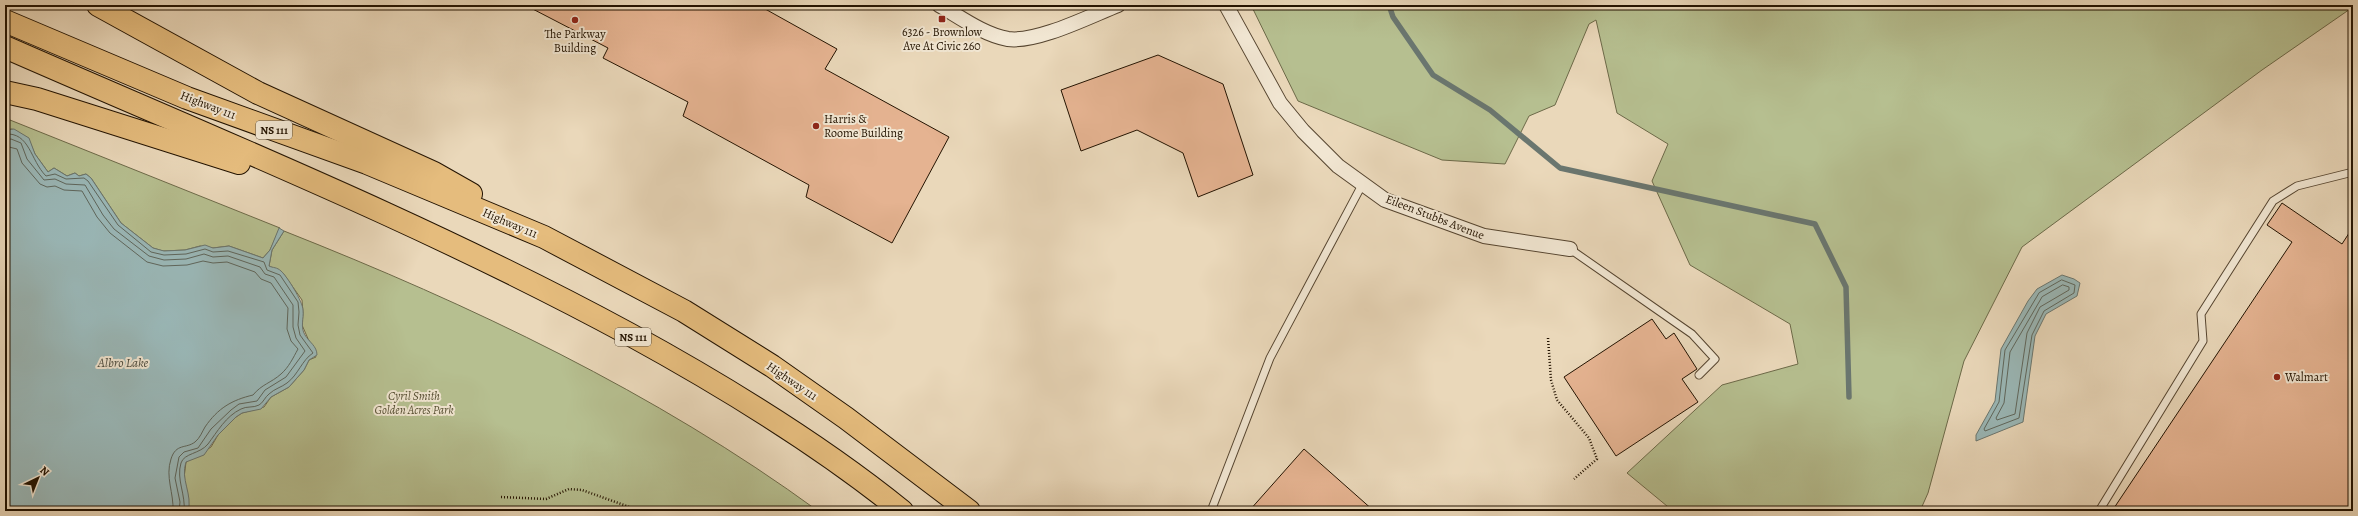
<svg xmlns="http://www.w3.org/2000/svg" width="2358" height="516" viewBox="0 0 2358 516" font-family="Alegreya,serif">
  <rect width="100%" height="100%" fill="#ead8ba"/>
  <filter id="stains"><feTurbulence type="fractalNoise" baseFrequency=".005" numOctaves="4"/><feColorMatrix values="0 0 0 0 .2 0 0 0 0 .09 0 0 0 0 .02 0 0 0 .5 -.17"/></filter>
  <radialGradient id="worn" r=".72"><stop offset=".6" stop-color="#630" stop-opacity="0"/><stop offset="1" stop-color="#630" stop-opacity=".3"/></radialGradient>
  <!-- green -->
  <g fill="#b6bf90" stroke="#6c6948">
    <polygon points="1251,5 2353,5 2353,7 2262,70 2022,247 1964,361 1928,493 1920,511 1673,511 1627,473 1722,385 1798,364 1790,324 1690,265 1652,181 1668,144 1617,113 1596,20 1589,24 1555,105 1529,116 1505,164 1442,160 1298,101"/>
    <polygon points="5,118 280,228 270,250 263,258 229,246 213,248 200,246 185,250 163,251 153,248 121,223 91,178 86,174 79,176 75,173 67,176 54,168 48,172 35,154 28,138 12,129 5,130"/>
    <path d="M284,231C471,305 655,392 818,511H188L184,478L186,462L211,447L218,435L236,417L242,413L264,407L271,397L289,387L304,370L309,360L316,357L302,325L303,313L302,300L283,273L269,266L272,250Z"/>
  </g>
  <!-- water -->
  <g fill="#9ab8b8" stroke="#6a766f">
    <path d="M14,129L29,138L35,154L48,172L54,168L67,176L75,173L79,176L86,174L91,178L121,223L153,248L164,251L185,250L205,245L213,248L229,246L263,258L270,250L279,228L284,231L272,250L269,266C273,268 277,267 281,271C287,276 303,302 303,310C304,319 300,327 305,335C309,342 317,346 317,355L309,360L304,370L289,387L271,397L261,409L242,413L236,417L218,435L204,455L186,462C180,479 193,495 188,511H5V130Z"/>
    <polygon points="2062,275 2074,279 2080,283 2077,296 2046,314 2035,336 2023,422 1976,441 1976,435 1995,401 2001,349 2028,301 2037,289"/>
  </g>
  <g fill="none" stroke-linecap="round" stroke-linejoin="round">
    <!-- shore -->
    <g stroke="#5e665c" stroke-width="1">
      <path d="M5,134C30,132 30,160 46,176L55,174L66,179L84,178L88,181L118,225L151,252L164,255L186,254L205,249L213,252L228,251L264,262L267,270L280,275L298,302L299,312L298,325L300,335L313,353C302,360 298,375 287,383C282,387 274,389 269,394C265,397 263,403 259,405C254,408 246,406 241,409C226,416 217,432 208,444C200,454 184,453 181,463C176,479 186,495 184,511"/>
      <polyline points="5,140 11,139 21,143 27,159 44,180 55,179 66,184 85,185 103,215 114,229 149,256 164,260 186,259 204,254 213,257 228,256 260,267 265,274 274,277 293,305 293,327 296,338 305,351 286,377 265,390 257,401 239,404 231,410 211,429 198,448 184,452 179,457 175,478 180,502 179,511"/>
      <path d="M5,146L17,149L22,163L40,184L47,187L55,186L64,190L82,191L97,217L110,233L147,262L163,266L187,265L203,261L213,263L227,262L255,272L261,279L271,283L288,308L287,329L291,341L298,349C293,358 289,367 281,374C271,383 262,384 253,395C232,400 218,408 205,427C202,432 200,438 195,442C186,449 176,443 171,459C165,477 174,493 173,511"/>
      <polygon points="2062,280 2075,285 2074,293 2044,311 2032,335 2019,418 1985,431 1984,429 1999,402 2005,350 2039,293"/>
      <polygon points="2063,285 2069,287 2069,290 2040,307 2027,333 2015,414 1997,420 1996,418 2004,403 2010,352 2042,297"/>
    </g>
    <!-- stream -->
    <polyline stroke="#6a766f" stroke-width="5.5" points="1389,5 1393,17 1433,75 1490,110 1560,168 1815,224 1846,287 1849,397"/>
  </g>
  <!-- building -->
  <g fill="#e5b391" stroke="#231301">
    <polygon points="525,5 758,5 837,49 825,69 949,137 892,243 806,197 809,185 683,116 688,102 603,58 608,48"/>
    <polygon points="1158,55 1223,84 1253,175 1198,197 1183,153 1137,130 1081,151 1061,90"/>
    <polygon points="2282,203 2342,244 2353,227 2353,511 2112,511 2292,242 2267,225"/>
    <polygon points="1652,319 1666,339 1674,333 1697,369 1682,379 1698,402 1616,456 1564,377"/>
    <polygon points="1304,449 1374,511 1249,511"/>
  </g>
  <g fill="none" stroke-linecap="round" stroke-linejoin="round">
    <!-- service casing -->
    <g stroke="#55442f" stroke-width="9">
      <g id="service">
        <polyline points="1570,249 1692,334 1715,359 1699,375"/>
        <polyline points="1211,511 1270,358 1363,183"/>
        <polyline points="2099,511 2203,341 2201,314 2273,201 2297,186 2353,172"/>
      </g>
    </g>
    <!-- minor casing -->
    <g stroke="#55442f" stroke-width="16">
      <g id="minor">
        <path d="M939,5C960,17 984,35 1008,39C1037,43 1090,16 1118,5"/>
        <polyline points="1226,5 1280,103 1303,131 1338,166 1385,200 1484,236 1570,249"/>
      </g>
    </g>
    <!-- motorway casing -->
    <g stroke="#231301" stroke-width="24">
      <g id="motorway">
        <polyline points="98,5 258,93 434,173 471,194"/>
        <polyline points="5,21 187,98 367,163 544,237 684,311 772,366 846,418 969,511"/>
        <path d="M5,47C215,139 428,225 629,334C724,386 818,443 902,511"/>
        <polyline points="5,92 37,99 239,163"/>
      </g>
    </g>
    <!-- path -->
    <g stroke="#231301" stroke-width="2.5" stroke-dasharray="1 2" stroke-linecap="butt">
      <polyline points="1548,338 1551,380 1557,400 1589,438 1597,459 1574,479"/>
      <polyline points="501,497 546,499 569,489 582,490 635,509 649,511"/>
    </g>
    <!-- service -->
    <use href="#service" stroke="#f1e6d2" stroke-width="7"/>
    <!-- minor -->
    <use href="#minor" stroke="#f1e6d2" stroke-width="14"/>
    <!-- motorway -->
    <use href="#motorway" stroke="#e5bc7d" stroke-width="22"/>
  </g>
  <!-- markers -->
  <g fill="#8f2418" stroke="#f1e6d2" stroke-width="1.5">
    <rect x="938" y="15" width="8" height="8" rx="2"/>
    <circle cx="575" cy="20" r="4"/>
    <circle cx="816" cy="126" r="4"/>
    <circle cx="2277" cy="377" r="4"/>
  </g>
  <g text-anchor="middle" stroke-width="4" stroke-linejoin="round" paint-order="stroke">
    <!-- shield labels -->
    <g fill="#f1e6d2" stroke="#615240" stroke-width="1">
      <rect x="256" y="121" width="36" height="18" rx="3"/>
      <rect x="615" y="328" width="36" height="18" rx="3"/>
    </g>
    <g font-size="11" font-weight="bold" fill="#231301">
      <text x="274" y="134">NS 111</text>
      <text x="633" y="341">NS 111</text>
    </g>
    <!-- poi labels -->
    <g font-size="12" fill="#231301" stroke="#f1e6d2">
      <text x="942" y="36">6326 - Brownlow<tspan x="942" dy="14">Ave At Civic 260</tspan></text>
      <text x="575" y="38">The Parkway<tspan x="575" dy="14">Building</tspan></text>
      <text x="824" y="123" text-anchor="start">Harris &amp;<tspan x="824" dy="14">Roome Building</tspan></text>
      <text x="2285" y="381" text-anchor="start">Walmart</text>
    </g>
    <!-- street labels -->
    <g font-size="12" fill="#231301" stroke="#f1e6d2">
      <text transform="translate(208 105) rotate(21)" y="4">Highway 111</text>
      <text transform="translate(1435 217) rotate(21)" y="4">Eileen Stubbs Avenue</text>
      <text transform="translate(510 223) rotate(23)" y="4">Highway 111</text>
      <text transform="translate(792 381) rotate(34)" y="4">Highway 111</text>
    </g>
    <!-- park labels -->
    <g font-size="12" font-style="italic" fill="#564f33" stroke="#f1e6d2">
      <text x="414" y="400">Cyril Smith<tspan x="414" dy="14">Golden Acres Park</tspan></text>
    </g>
    <!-- water labels -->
    <g font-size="13" font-style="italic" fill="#4d4d41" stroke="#f1e6d2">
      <text x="123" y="367">Albro Lake</text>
    </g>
  </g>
  <!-- margin -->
  <rect width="2358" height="516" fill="none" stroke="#ead8ba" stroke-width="20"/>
  <rect x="6" y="6" width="2346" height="504" fill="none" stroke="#231301" stroke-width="2"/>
  <rect x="10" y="10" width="2338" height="496" fill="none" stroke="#231301"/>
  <!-- north arrow -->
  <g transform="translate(38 478) rotate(43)" stroke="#f1e6d2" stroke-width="3" paint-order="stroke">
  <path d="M0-3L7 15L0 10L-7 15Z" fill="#231301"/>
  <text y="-6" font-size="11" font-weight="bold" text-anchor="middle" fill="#231301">N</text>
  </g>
  <rect width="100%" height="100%" filter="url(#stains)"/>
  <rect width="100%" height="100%" fill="url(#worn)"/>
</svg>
